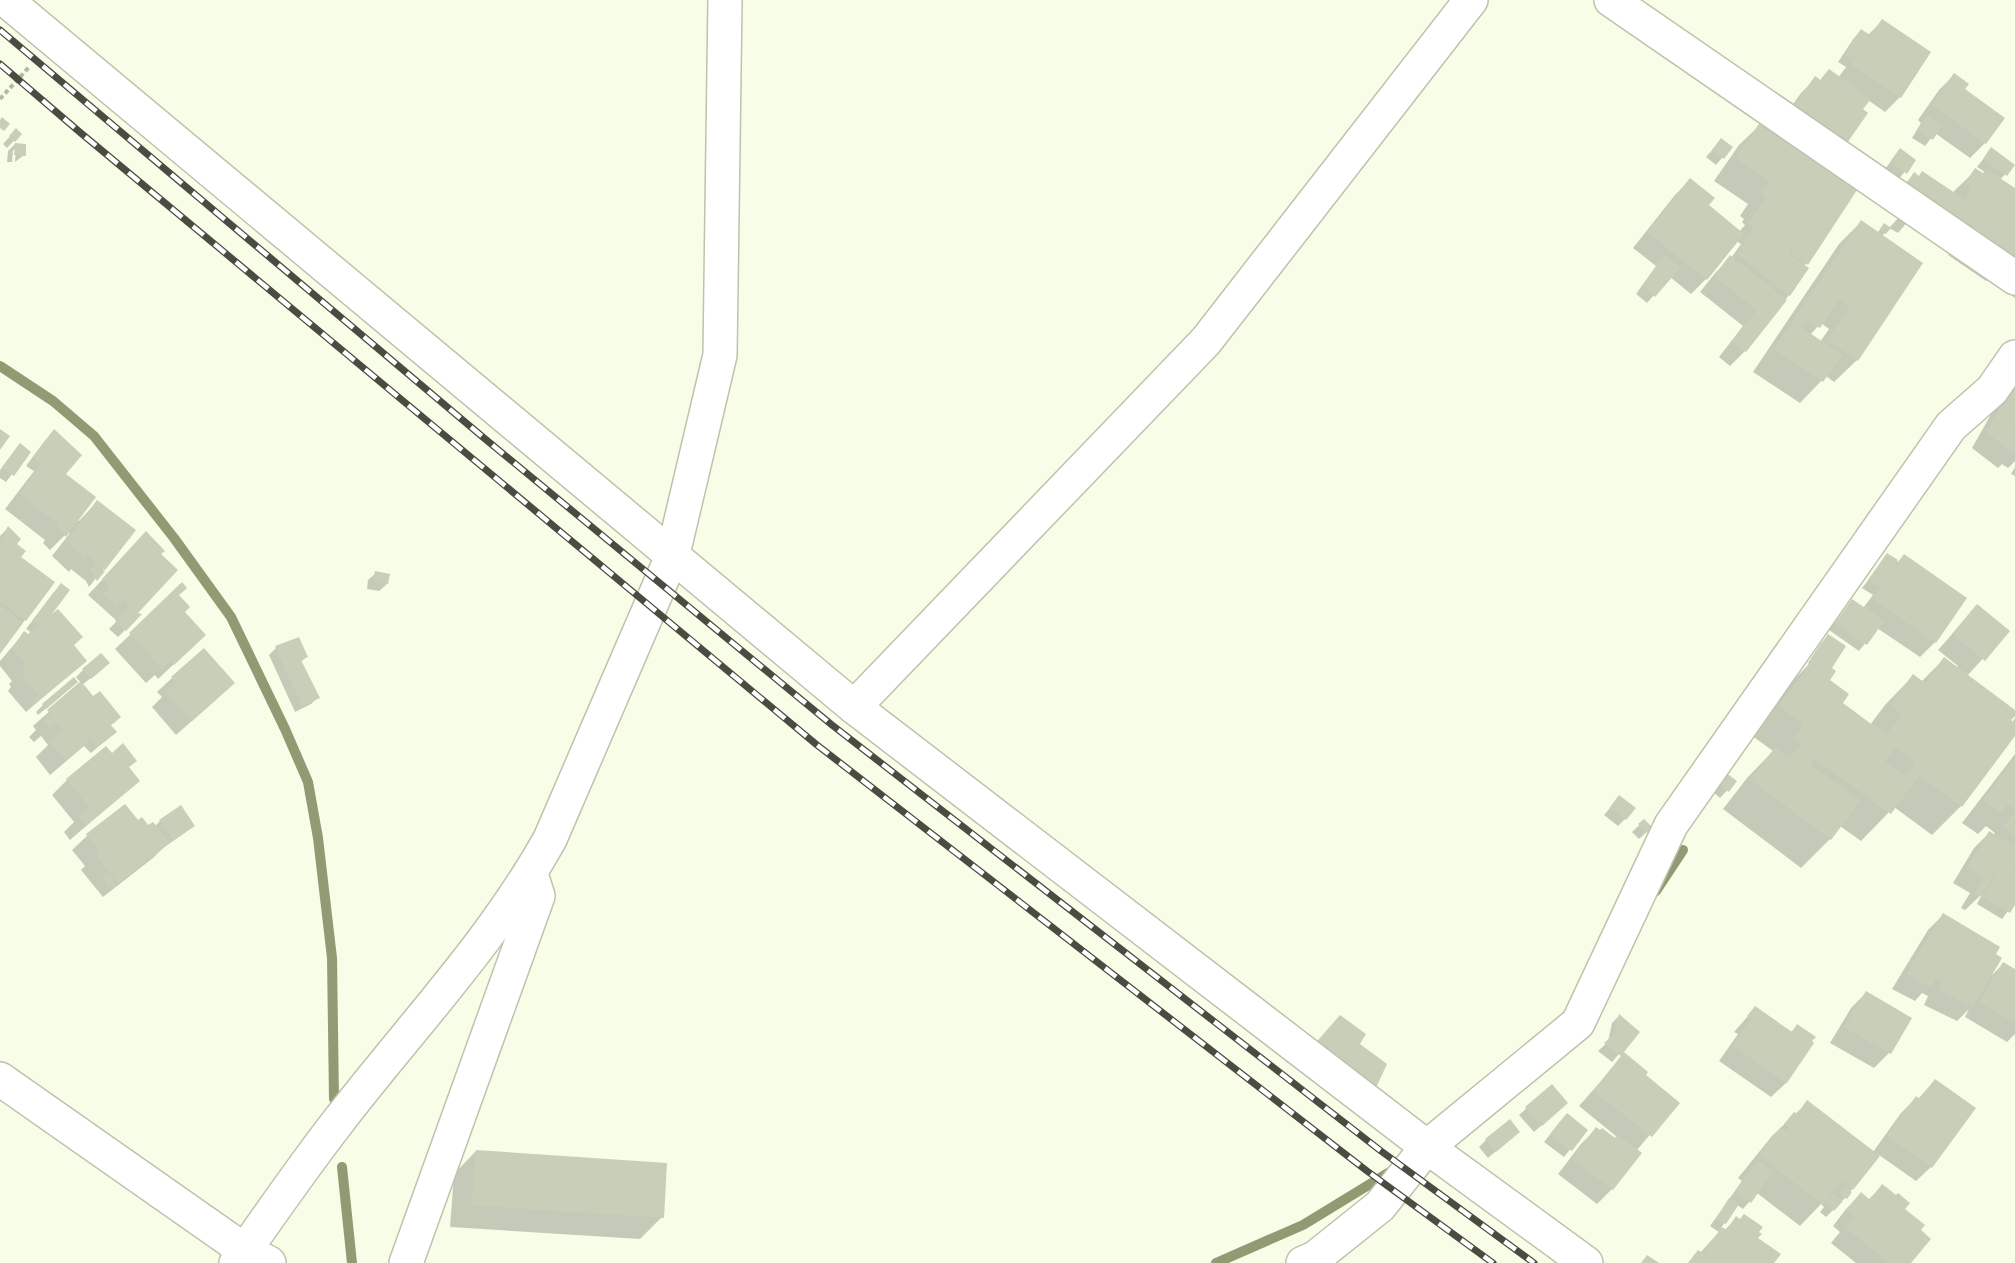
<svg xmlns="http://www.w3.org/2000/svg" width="2015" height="1263" viewBox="0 0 2015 1263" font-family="'Roboto Condensed',sans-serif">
  <rect width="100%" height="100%" fill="#f7fde6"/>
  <!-- shadow -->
  <g fill="#0003" fill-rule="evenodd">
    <polygon points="1882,21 1900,97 1885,112 1868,100 1778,125 1801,93 1816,78 1820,81 1822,78 1838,78 1846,67 1838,62 1854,38 1861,31 1868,35"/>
    <polygon points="1954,75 1963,89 1985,143 1970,158 1935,133 1925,146 1912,138 1921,123 1918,120 1939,90"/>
    <polygon points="1762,123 1822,242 1804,266 1789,295 1745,351 1730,366 1719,357 1743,326 1700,292 1716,272 1731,258 1741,244 1736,241 1706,279 1691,294 1670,277 1647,303 1636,294 1656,266 1633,248 1675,195 1690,180 1706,206 1739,232 1745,225 1742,222 1744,219 1740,216 1748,204 1714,181 1739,145"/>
    <polygon points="16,130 20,134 7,148 3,144"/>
    <polygon points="1721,140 1731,147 1716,165 1706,157"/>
    <polygon points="15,144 24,155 15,162 16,150 13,150 12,162 7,162 8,151"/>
    <polygon points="1991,149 2013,165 2000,180 2015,190 2015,298 1995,284 1998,280 1991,275 1986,281 1948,255 1975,228 1909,220 1898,233 1889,228 1899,217 1900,189 1914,174 1952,193 1976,170 1982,174 1985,172 1977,167"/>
    <polygon points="1900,150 1914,160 1898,180 1884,170"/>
    <path d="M1861,222L1877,233L1884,225L1885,233L1882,236L1857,360L1834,382L1826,376L1800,403L1753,372L1839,244ZM1821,323L1829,329L1820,342L1810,335Z"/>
    <polygon points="2012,387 2015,388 2015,461 2008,468 2002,464 1998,468 1972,448 1998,402"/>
    <polygon points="47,438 64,474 77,519 79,521 97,502 134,530 89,587 86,581 71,569 69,572 52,556 70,533 68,532 50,550 43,543 45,540 5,509 34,471 26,466"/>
    <polygon points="20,445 29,452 6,482 0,478 0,470"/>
    <polygon points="2015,467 2015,476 2011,474"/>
    <polygon points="8,528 15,544 25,620 0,651 0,536"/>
    <polygon points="127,553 159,554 136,613 125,630 118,637 109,629 117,621 88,595"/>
    <polygon points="1888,555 1898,562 1904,556 1935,642 1920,657 1877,628 1859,651 1829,630 1852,601 1863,608 1873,595 1862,588"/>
    <polygon points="376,573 387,584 379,591 367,589 368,580"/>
    <polygon points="54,592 44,620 72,646 85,661 26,712 8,691 11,687 9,684 12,681 0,666 0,661 24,633 20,639 32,633 26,629"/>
    <polygon points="178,595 183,612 189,650 158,679 155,675 146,683 115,649 169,598"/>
    <polygon points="1977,606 2008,631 1967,676 2015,712 2009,721 2012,723 2015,718 2015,733 1961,806 1932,835 1894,807 1861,841 1840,826 1830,839 1801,868 1723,809 1747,778 1773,751 1751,735 1787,687 1809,664 1808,663 1821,643 1828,636 1831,667 1828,680 1841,703 1870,725 1885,705 1913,676 1921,682 1944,659 1956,668 1958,666 1938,650"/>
    <polygon points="276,648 306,657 301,662 318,697 311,704 295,712 269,655"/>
    <polygon points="83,670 101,670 82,685 93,698 119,717 110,726 115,732 91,753 84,746 50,775 36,757 48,745 41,736 34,742 29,737 36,730 33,726 81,683 76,677"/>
    <polygon points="172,678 218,698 176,735 152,707 162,697 157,692"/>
    <polygon points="67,691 38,715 36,712 43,705"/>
    <polygon points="2015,754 2015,902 2002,919 1977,904 1982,894 1965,910 1961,908 1970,893 1953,883 1974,848 1989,833 1993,836 1995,833 1986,826 1978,834 1962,823"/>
    <polygon points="128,768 138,781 70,840 64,832 74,822 52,795 67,780"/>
    <polygon points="1718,781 1735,782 1720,798 1711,790"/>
    <polygon points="1619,797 1625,819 1618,826 1604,815"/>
    <polygon points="160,821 194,825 186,832 166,846 166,845 153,858 103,897 81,870 85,866 72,850 87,836 137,822 148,827 155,826"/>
    <polygon points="1644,821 1651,828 1639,839 1632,832"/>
    <polygon points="1943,915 1994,955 1991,976 2003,964 2015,971 2015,1034 2007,1042 1965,1017 1969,1009 1957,1021 1924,1005 1928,996 1922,993 1915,1001 1892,989 1928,930"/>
    <polygon points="1866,993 1910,1019 1889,1053 1874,1068 1830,1043 1851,1008"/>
    <polygon points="1755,1008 1790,1033 1797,1026 1812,1043 1786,1083 1771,1097 1719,1061 1738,1034 1734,1032"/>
    <polygon points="1619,1016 1638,1032 1612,1062 1598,1051 1608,1042 1612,1023"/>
    <polygon points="1625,1054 1643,1075 1677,1103 1636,1151 1612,1189 1597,1204 1558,1174 1581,1144 1596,1129 1614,1139 1617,1137 1579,1106"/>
    <polygon points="1935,1080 1931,1167 1916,1181 1879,1155 1845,1198 1826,1217 1820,1212 1824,1207 1821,1204 1800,1226 1757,1193 1743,1209 1737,1205 1721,1228 1725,1230 1736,1218 1756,1239 1772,1263 1688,1263 1698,1252 1700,1253 1719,1232 1710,1226 1742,1181 1738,1178 1772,1136 1808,1102 1873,1152 1901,1113 1916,1098 1918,1099"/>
    <polygon points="1551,1086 1559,1110 1534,1132 1519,1115"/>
    <polygon points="1560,1122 1586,1130 1564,1157 1544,1142"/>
    <polygon points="1518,1132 1488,1158 1479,1147 1486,1140"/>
    <polygon points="476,1151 662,1217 640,1239 450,1227 454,1174"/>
    <polygon points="1882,1186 1913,1238 1909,1263 1856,1263 1831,1243 1840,1232 1833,1226 1846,1209 1861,1194 1868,1200"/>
  </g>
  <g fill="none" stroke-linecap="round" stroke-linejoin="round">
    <!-- stream -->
    <g stroke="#919b73" stroke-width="10">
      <polyline points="0,366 53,401 94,436 174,538 231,617 285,729 308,782 318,838 332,958 334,1099"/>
      <polyline points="1656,891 1683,850"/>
      <polyline points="342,1167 352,1263"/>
      <polyline points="1216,1263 1303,1225 1393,1170"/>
    </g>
  </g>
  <!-- building -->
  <g fill="#c8cfb8" fill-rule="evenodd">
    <polygon points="1882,19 1931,52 1901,98 1851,64"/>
    <polygon points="1861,29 1870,35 1853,60 1844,54"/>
    <polygon points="1829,69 1871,99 1863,109 1868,113 1845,146 1792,109 1815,76 1849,100 1821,79"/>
    <polygon points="1954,73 1969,84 1965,89 2005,118 1986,144 1932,105"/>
    <polygon points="1927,115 1942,125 1933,140 1918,130"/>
    <polygon points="2,117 10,124 4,131 0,128 0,120"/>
    <polygon points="1761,121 1859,187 1808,265 1791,254 1799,239 1789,254 1809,268 1790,296 1737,254 1754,229 1748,224 1764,200 1765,196 1761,194 1769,181 1735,158"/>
    <polygon points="16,128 22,134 15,142 9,136"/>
    <polygon points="1721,138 1733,147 1724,159 1712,150"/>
    <polygon points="15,143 26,144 26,156 14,155"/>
    <polygon points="1991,147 2015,165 2007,176 1983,159"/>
    <polygon points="1900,148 1916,160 1907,174 1890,162"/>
    <polygon points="1975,168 1983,173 1986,169 2015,188 2015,254 2010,260 1903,190 1914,172 1919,176 1922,171 1964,199 1956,212 1972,188 1965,183"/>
    <polygon points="1690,178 1715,198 1709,205 1744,234 1707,280 1647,232"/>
    <polygon points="1861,220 1923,263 1858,361 1827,340 1850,306 1839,299 1820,328 1806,319 1801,327 1842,355 1823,382 1774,349"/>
    <polygon points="1884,223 1891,228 1886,234 1880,229"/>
    <polygon points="1665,255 1681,267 1655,297 1642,286"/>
    <polygon points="1730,255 1787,300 1746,352 1732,341 1757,310 1714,276"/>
    <polygon points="2012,385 2015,387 2014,454 1986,432"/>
    <polygon points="0,429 10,436 0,450"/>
    <polygon points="54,429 82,455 66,474 96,497 66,537 57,527 58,524 19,494 41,464 32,458"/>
    <polygon points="20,443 31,452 14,476 2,467"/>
    <polygon points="97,500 136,530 105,570 86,555 85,558 66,541"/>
    <polygon points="8,526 21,539 17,544 26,551 21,557 55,582 26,621 0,602 0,541"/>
    <polygon points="146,531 165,551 161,554 178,570 138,613 142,614 126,631 115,621 130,605 124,599 117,607 103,594 110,587 102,579"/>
    <polygon points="1887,553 1898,560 1883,583 1904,554 1967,598 1936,643 1872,599 1880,588 1868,580"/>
    <polygon points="95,563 105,571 97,581 90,569"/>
    <polygon points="375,571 390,574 388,584 373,582"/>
    <polygon points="182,582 187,588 179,595 190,607 185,612 206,635 174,665 171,661 162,669 129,633"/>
    <polygon points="61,583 70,590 52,614 58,609 83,637 74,645 87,661 35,704 32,700 38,695 22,675 26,672 22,668 26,665 12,648 24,631 28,634 39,625 32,621"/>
    <polygon points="1852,599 1884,621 1867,645 1835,623"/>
    <polygon points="1977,604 2010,631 1985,661 1952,634"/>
    <polygon points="0,605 23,623 0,654"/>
    <path d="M1828,634L1846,646L1832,668L1836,671L1830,680L1849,694L1843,703L1886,735L1902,714L1890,705L1913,674L1925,683L1944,657L2015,710V716L2011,720L2015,723V736L1962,807L1919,775L1891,814L1815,759L1811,765L1860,801L1831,840L1751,780L1775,747L1790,758L1801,744L1793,739L1804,724L1779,706L1815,656L1814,655ZM1895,747L1915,762L1905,776L1885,762Z"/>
    <polygon points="299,637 308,657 301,660 320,698 302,706 275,646"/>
    <polygon points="204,648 235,683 192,721 165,691 176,682 171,677"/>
    <polygon points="101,653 110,663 91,679 82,669"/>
    <polygon points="74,677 78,682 46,709 42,704"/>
    <polygon points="81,681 93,696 100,691 121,717 113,724 112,722 110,724 117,732 98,747 91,739 66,761 49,741 63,730 57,723 49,728 43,721 51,715 47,710"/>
    <polygon points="123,743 137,761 129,767 140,781 86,826 78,816 89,807 66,779 106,746 112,753"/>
    <polygon points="2015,758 2015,810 2008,804 2001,813 1983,800"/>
    <polygon points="1725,772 1737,781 1729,792 1717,782"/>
    <polygon points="1619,795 1636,808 1626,820 1610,807"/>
    <polygon points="125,804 138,820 142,817 148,825 153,822 170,843 118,883 95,854 99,851 86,834"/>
    <polygon points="181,805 195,826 174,840 159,820"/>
    <polygon points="2015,811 2015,836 2003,827"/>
    <polygon points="1644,819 1653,828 1647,833 1638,824"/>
    <polygon points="1989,831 2015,847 2015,865 1996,855 2015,867 2015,905 2010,913 1983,897 1996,874 1987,870 1994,875 1981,896 1975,893 1984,878 1967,868"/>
    <polygon points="110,873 115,886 109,888 103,876"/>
    <polygon points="1943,913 2000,947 1996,954 2002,958 1973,1007 1938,990 1942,981 1936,978 1931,987 1906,974"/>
    <polygon points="2003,962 2015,969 2015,1023 1979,1002"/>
    <polygon points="1866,991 1912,1018 1891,1054 1844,1027"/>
    <polygon points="1755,1006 1792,1032 1797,1024 1816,1037 1812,1041 1814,1043 1787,1083 1732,1045 1751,1019 1747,1016"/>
    <polygon points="1619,1014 1640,1032 1624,1052 1648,1072 1646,1075 1680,1103 1652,1137 1593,1091 1621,1056 1604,1043 1614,1034"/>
    <polygon points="1340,1015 1366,1034 1360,1044 1387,1064 1374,1092 1312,1047"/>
    <polygon points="1935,1079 1976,1108 1932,1168 1887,1135 1916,1096 1920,1099"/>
    <polygon points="1552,1084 1568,1103 1542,1126 1525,1107"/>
    <polygon points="1807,1100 1880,1156 1853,1190 1842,1181 1823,1205 1759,1155 1781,1127 1786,1131 1789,1127 1784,1124 1794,1112 1797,1114"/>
    <polygon points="1567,1113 1588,1130 1572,1151 1550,1134"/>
    <polygon points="1510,1119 1520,1132 1496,1152 1485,1139"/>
    <polygon points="1596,1127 1600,1130 1602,1128 1615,1138 1617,1134 1642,1153 1613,1190 1572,1159"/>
    <polygon points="476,1150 667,1163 664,1218 472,1205"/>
    <polygon points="1757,1160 1773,1172 1751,1203 1735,1191"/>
    <polygon points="1882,1184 1896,1195 1898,1193 1910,1203 1905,1209 1925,1225 1921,1230 1931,1239 1911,1263 1889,1263 1845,1227 1854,1217 1846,1210 1861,1192 1870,1200"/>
    <polygon points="1845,1186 1852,1192 1847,1199 1839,1193"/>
    <polygon points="1834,1194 1843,1201 1834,1211 1826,1204"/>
    <polygon points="1729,1198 1739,1204 1726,1224 1716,1219"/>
    <polygon points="1744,1214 1763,1227 1759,1232 1762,1234 1758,1238 1781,1254 1774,1263 1688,1263 1698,1250 1709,1257 1704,1252 1722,1227 1727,1230 1736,1216 1740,1219"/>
    <polygon points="1647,1255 1659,1263 1641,1263"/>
  </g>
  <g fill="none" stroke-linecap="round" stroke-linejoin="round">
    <!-- street casing -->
    <g stroke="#bdc3ad" stroke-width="36">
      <g id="street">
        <polyline points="6,0 854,707 1427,1147 1586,1263"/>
        <polyline points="1611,0 2015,278"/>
        <polyline points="854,707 1206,341 1471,0"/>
        <polyline points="0,1079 244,1250 269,1263"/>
        <path d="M236,1263C269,1216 302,1168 337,1123C409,1029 492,943 550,839L673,554L720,355L725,0"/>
        <polyline points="406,1263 538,896 531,874"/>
        <polyline points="1303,1263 1315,1258 1380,1206 1427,1147 1578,1023 1671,825 1951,426 1992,390 2015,357"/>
      </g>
    </g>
    <!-- path -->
    <polyline stroke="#b4b9a6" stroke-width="4" stroke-dasharray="4.5 3" stroke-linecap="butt" points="0,99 30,66"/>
    <!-- street -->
    <use href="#street" stroke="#fff" stroke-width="33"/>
    <!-- rail casing -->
    <g stroke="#4a4c42" stroke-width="7">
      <g id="rail">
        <polyline points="0,30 484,438 832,725 1381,1151 1534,1263"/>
        <polyline points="0,64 82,134 817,745 1367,1171 1493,1263"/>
      </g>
    </g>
    <!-- rail -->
    <use href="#rail" stroke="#fff" stroke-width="4.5" stroke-dasharray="14" stroke-linecap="butt"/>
  </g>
</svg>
